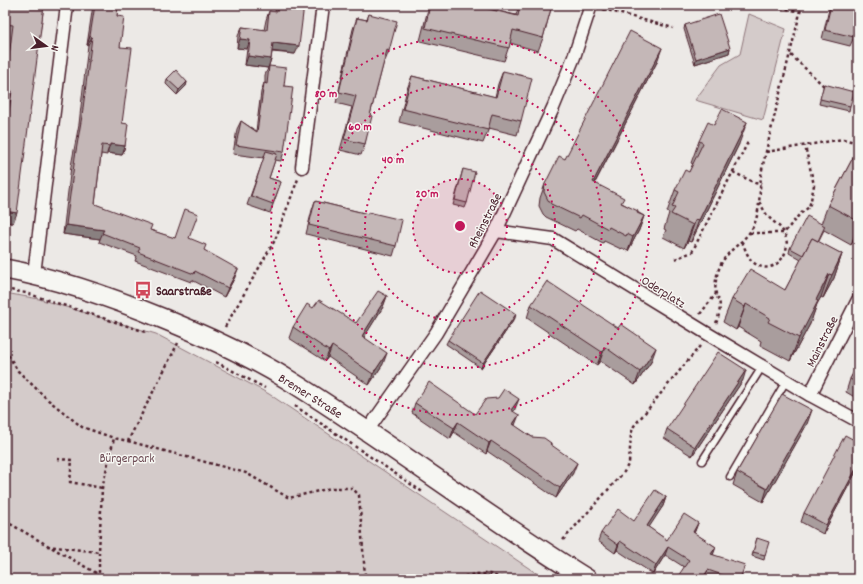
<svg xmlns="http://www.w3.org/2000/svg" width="863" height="584" viewBox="0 0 863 584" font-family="Dekko,sans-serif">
  <rect width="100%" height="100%" fill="#ece9e6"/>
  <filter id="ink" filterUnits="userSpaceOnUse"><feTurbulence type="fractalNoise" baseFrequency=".025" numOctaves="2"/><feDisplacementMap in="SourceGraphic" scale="8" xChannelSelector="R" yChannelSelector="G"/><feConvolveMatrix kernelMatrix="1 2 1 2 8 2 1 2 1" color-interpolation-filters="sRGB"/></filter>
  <g filter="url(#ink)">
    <!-- green -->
    <g fill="#d4cbca" stroke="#8f757a">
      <polygon points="749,14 786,29 763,120 695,100 721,65 740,54"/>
      <polygon points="5,293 39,299 156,334 269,394 545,579 5,579"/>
    </g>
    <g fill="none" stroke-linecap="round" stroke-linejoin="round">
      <!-- lane casing -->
      <g stroke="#4a1f2b" stroke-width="9">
        <g id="lane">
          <polyline points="702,461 762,367"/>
          <polyline points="730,477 786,381"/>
        </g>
      </g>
      <!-- street casing -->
      <g stroke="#4a1f2b" stroke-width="15">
        <g id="street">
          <polyline points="302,167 323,5"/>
          <polyline points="496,231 553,239 708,334 810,395 858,421"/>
          <polyline points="34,274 67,5"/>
          <polyline points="810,395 858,300"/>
          <polyline points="367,431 436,333 496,231 553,108 574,57 591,5"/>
        </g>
      </g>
      <!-- primary casing -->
      <g stroke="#4a1f2b" stroke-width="22">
        <path id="primary" d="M5,269C60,279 113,298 164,319C206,336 248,355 287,379C389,442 485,516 587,579"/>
      </g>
      <!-- path -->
      <g stroke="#4a1f2b" stroke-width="2.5" stroke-dasharray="3 3" stroke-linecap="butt">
        <polyline points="769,5 801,12"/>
        <polyline points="603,9 673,28"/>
        <polyline points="791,55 826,88"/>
        <polyline points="850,94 858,96"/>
        <polyline points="766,152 843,139 858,143"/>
        <polyline points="733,172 755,183 761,184"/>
        <polyline points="750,233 784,233 799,215 809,207 811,200 814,185 805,146"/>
        <path d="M742,242C745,248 747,256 752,261C771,280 795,253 784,233C780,225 772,222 767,215C764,211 762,206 759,202"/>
        <polyline points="675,259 692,252 749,140"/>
        <polyline points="5,289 26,293 146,332"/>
        <polyline points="700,314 716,294"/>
        <path d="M716,323C719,317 721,307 719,300C718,299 716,295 716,294C714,285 717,272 721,264C729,248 746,242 754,225C762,206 758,185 763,165C775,111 789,58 802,5"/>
        <polyline points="225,327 275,240 298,179"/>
        <polyline points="5,350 18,371 47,399 82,427 114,438"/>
        <polyline points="216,362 265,388"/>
        <polyline points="295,406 424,493"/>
        <polyline points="128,441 246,473 289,498 331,488 352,488 359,495 365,576"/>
        <polyline points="57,459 72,460 70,482 102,488"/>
        <polyline points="5,521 98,574"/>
        <polyline points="563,540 624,472 629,463 631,434 634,426 700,346"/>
        <polyline points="47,546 99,552"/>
        <polyline points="99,579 99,552 102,488 114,438 128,441 178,343"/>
        <polyline points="364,579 365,576 372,579"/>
        <polyline points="453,579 475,574 489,574 505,579"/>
      </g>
      <!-- lane -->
      <use href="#lane" stroke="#f6f6f2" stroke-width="6"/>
      <!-- street -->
      <use href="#street" stroke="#f6f6f2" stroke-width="12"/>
      <!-- primary -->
      <use href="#primary" stroke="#f6f6f2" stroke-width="19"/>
    </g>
    <!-- wall -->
    <g fill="#a99d9d" stroke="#4a1f2b">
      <polygon points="5,5 44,5 13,223 5,222 5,128 9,101 5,101 5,65 6,65 9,35 5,35"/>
      <polygon points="93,5 118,5 117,16 120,47 122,123 125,146 122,155 107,153 107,155 101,154 95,204 150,230 174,238 189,238 204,250 235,277 224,297 192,280 191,282 135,261 137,256 99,242 100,239 63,234 71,166 79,124 88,45 87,45"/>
      <polygon points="276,5 304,5 295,54 272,52 271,59 268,68 245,65 247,49 237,48 238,36 242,27 264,30 266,20 269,11 275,12"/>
      <polygon points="429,5 472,5 516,15 519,5 552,5 543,38 538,51 510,43 504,61 420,41"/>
      <polygon points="830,5 858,5 854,37 850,46 822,39"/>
      <polygon points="369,14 389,51 385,61 384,61 370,115 365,144 361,155 340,150 352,107 336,103 353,29 357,18 367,20"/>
      <polygon points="685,25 730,48 729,53 695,64 684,29"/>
      <polygon points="657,62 595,183 622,203 644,216 639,230 628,251 622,248 621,249 604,241 603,243 577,229 575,231 546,217 543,214 539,206 540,198 545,184 565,159"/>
      <polygon points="269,66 284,86 284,152 281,161 275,160 269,178 281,182 270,213 247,205 264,158 233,154 237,129 241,121 256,131 261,92 264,83 265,84 265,75"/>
      <polygon points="503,71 521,121 517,135 489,128 483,143 399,122 407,89 412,76 495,97 498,84"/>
      <polygon points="167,79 187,82 186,86 177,95 166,84"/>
      <polygon points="824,84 850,106 849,111 819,104"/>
      <polygon points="699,141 739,144 691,242 688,241 684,248 663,237 666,230 664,229 669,213 667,212 675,190 689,172 693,164 691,163"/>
      <polygon points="858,148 858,231 851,245 824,230 818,242 842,254 834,278 823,298 821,297 817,304 810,324 790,361 760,345 761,341 738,327 736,330 723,322 732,299 785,290 801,260 789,253 790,248 821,224 828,205"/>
      <polygon points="463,169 467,203 465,208 453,205"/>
      <polygon points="315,201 368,214 396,246 393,256 306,234 312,210"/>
      <polygon points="387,296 383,307 364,337 383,364 369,385 328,357 325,361 289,338 293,327 313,308 356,323"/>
      <polygon points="531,305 651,362 635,385 600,361 597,365 527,318"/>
      <polygon points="515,318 481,368 446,344 448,340"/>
      <polygon points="858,364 858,399 846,392 850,379"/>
      <polygon points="743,380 692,456 664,438 667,429"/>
      <polygon points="415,403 475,414 515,409 513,412 515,426 532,437 551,443 551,445 573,473 556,498 487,451 486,454 454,432 450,439 412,413"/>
      <polygon points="807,424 763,502 733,485 737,472"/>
      <polygon points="858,442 858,468 823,534 801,522 804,513"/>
      <polygon points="666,497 663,506 648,527 667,540 698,523 694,533 716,547 713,554 740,579 705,579 684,567 665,555 653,574 617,550 615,553 598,541 601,533 634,521"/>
      <polygon points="757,538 765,555 764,560 752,556"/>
    </g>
    <!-- shaded-wall -->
    <g fill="#898080" stroke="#4a1f2b">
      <polygon points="90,36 92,37 88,45 87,45"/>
      <polygon points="240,39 250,40 247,49 237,48"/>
      <polygon points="273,43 299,46 295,54 270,51"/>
      <polygon points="662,48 657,62 588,196 593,182"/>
      <polygon points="730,48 729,53 695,64 696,59"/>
      <polygon points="248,56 271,59 268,68 245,65"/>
      <polygon points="187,82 186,86 177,95 179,90"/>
      <polygon points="5,90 12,91 9,101 5,101"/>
      <polygon points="747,122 739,144 691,242 699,220"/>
      <polygon points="110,144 125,146 122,155 107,153"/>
      <polygon points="5,211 17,213 13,223 5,222"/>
      <polygon points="644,216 639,230 628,251 633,237"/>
      <polygon points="696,219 688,241 684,248 693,225"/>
      <polygon points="66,225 104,230 100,239 63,234"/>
      <polygon points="858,225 858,231 851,245"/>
      <polygon points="842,254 834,278 823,298 832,275"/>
      <polygon points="238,269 235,277 224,297 228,288"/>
      <polygon points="829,274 821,297 817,304 810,324 790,361 799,338 816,300"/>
      <polygon points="387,296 383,307 358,347 362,336"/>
      <polygon points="746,304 738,327 736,330 745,307"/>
      <polygon points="516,314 515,318 481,368 483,363"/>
      <polygon points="332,346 328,357 325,361 329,351"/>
      <polygon points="605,347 600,361 597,365 602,352"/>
      <polygon points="656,348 651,362 635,385 640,372"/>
      <polygon points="387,353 383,364 369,385 373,374"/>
      <polygon points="746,370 743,380 692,456 695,447"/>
      <polygon points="519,399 515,409 508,421 511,410"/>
      <polygon points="812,410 807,424 763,502 767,489"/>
      <polygon points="519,415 515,425 513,424"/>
      <polygon points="458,422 454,432 450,439 454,428"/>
      <polygon points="491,441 487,451 486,454 489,443"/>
      <polygon points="577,463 573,473 556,498 560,488"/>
      <polygon points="858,465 858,468 823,534 826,525"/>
      <polygon points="666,497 663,506 644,535 647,526"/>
      <polygon points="698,523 695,531 690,540 693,532"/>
      <polygon points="620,541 617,550 615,553 618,545"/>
      <polygon points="668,547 665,555 653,574 656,565"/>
      <polygon points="716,547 713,555 711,554"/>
      <polygon points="708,570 704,579 702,579"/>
    </g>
    <!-- building -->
    <g fill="#c4b7b7" stroke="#4a1f2b">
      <polygon points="5,5 44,5 17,213 5,211 5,140 12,91 5,90 5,65 8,65 13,25 5,24"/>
      <polygon points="95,5 118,5 117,16 124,17 120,47 132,48 122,123 128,124 125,146 110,144 110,146 102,145 95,204 152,225 150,230 175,238 185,209 198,214 189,238 206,245 204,250 238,269 228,288 195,271 194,274 138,252 140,248 102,233 104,230 66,225 75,157 82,116 92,37 90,36"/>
      <polygon points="278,5 304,5 299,46 273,43 271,59 248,56 250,40 240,39 242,27 267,30 269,11 277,12"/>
      <polygon points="430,5 472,5 518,16 520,5 552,5 543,38 513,30 509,48 425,28"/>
      <polygon points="831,5 858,5 858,20 854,37 825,30"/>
      <polygon points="369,14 397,21 389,51 387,50 370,115 372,116 365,144 344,139 356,96 339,92 357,18 367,20"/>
      <polygon points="719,14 730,48 696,59 685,25"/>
      <polygon points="630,31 662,48 593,182 624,198 621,203 638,211 637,213 644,216 633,237 627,234 626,236 609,227 608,229 582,215 580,218 551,204 548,200 544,192 545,184 559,156 565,159"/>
      <polygon points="269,66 286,68 284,86 293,87 284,152 236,145 241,121 257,132 264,83 267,84"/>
      <polygon points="176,70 187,82 179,90 167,79"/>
      <polygon points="503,71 532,78 521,121 492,114 488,130 403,109 412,76 496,97"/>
      <polygon points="824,84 854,92 850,106 820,99"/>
      <polygon points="722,109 747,122 699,220 696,219 693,225 671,214 675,208 672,207 679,192 675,190 685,170 689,172 703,143 699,141 708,122 714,125"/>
      <polygon points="858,148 858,221 828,205"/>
      <polygon points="266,151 277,154 269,178 281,182 273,204 251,196"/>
      <polygon points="463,169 475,172 467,203 455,200"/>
      <polygon points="315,201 368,214 368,212 402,220 396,246 309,225"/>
      <polygon points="807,216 825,226 818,241 812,238 803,255 790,248"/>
      <polygon points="812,238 842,254 832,275 829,274 816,300 818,301 799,338 768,322 770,318 746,304 745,307 732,299 750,269 785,290"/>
      <polygon points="547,281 618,328 621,324 656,348 640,372 605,347 602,352 531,305"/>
      <polygon points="480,290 516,314 483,363 448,340"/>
      <polygon points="378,291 387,296 362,336 387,353 373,374 332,346 329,351 293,327 307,304 313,308 319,300 356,323"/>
      <polygon points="718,352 746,370 695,447 667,429"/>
      <polygon points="858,364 858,383 850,379"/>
      <polygon points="429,382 475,414 486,399 498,398 504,389 519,399 511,410 519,415 513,424 532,437 544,438 551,443 550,444 577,463 560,488 491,441 489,443 458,422 454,428 415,403"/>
      <polygon points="782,394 812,410 767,489 737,472"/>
      <polygon points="845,435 858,442 858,465 826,525 804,513"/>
      <polygon points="655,490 666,497 647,526 667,540 684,514 698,523 693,532 716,547 711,554 745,565 740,579 737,579 731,577 731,578 708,570 702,579 676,579 689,560 668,547 656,565 620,541 618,545 601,533 618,509 634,521"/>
      <polygon points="757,538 769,542 765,555 753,552"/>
      <polygon points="731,577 737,579 731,579"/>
    </g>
  </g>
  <!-- distance rings -->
  <circle cx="460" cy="226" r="47" fill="#c2185b" fill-opacity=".12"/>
  <g fill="none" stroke="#c2185b" stroke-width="2" stroke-dasharray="2 4">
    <circle cx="460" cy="226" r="47"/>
    <circle cx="460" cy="226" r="95"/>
    <circle cx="460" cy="226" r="142"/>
    <circle cx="460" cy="226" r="189"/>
  </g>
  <!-- icons -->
  <defs>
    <g id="bus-bare" transform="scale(1.38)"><path d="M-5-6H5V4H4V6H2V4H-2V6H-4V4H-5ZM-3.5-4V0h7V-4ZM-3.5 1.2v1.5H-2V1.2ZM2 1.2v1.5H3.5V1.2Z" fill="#d1495b" stroke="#f6f6f2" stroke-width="2.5" paint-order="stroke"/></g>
  </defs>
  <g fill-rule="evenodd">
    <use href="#bus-bare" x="143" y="290"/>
  </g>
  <g text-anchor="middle" stroke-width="3" stroke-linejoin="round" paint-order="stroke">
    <!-- street labels -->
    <g font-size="13" fill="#4a1f2b" stroke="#f6f6f2">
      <text transform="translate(484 220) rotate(-63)" y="5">Rheinstraße</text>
      <text transform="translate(664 291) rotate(32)" y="5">Oderplatz</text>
      <text transform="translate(821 341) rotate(-63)" y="5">Mainstraße</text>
      <text transform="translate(311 395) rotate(32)" y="5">Bremer Straße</text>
    </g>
    <!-- poi labels -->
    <g font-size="13" font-weight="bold" fill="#4a1f2b" stroke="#f6f6f2" text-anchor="start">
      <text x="156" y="295">Saarstraße</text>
    </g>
    <!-- park labels -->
    <g font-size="13" fill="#6c4a53" stroke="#f6f6f2">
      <text x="127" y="462">Bürgerpark</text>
    </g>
  </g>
  <circle cx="460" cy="226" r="6" fill="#c2185b" stroke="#f6f6f2" stroke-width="2"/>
  <g font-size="12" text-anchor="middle" font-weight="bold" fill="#c2185b" stroke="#f6f6f2" stroke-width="3" stroke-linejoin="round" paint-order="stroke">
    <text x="326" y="97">80 m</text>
    <text x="360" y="130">60 m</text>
    <text x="393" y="163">40 m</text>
    <text x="427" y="197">20 m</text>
  </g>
  <!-- margin -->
  <rect width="863" height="584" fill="none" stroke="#f6f6f2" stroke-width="20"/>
  <rect x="10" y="10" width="843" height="564" fill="none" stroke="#4a1f2b" stroke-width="1.5" filter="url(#ink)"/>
  <!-- north arrow -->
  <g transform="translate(46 46) rotate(104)" stroke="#f6f6f2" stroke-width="3" paint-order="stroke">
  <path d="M0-3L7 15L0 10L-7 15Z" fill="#4a1f2b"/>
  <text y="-6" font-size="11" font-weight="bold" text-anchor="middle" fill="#4a1f2b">N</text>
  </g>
</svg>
